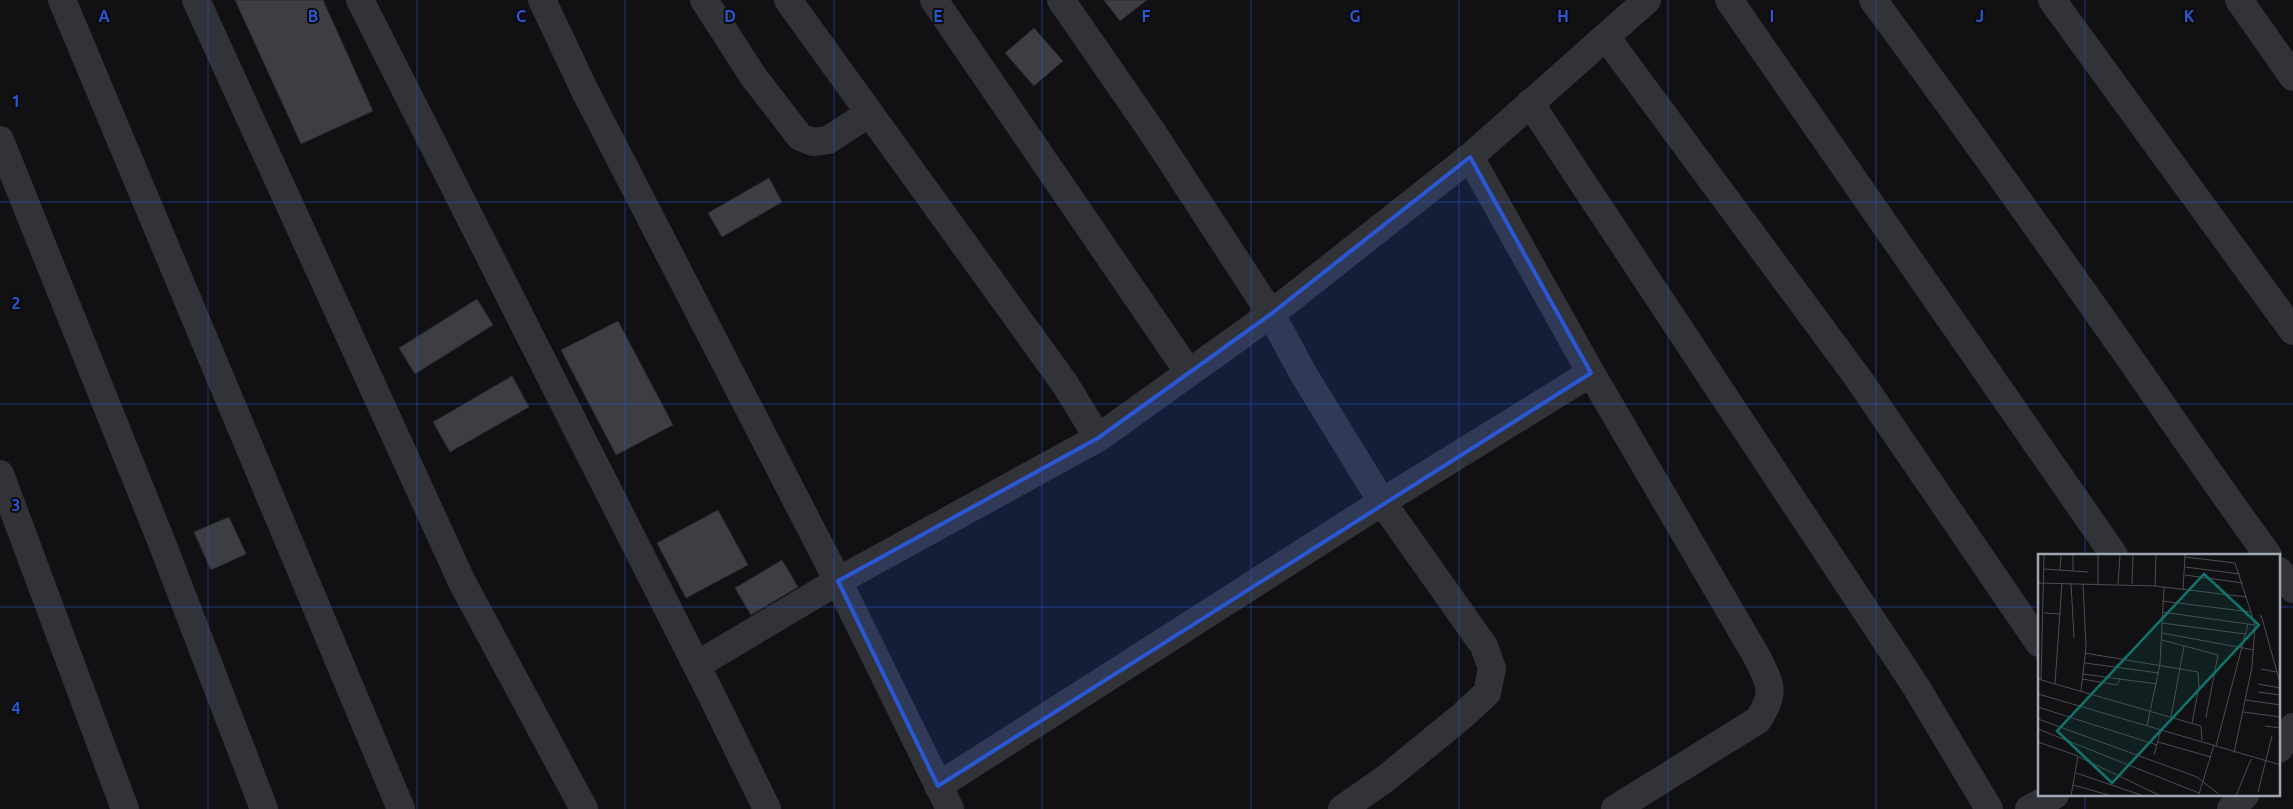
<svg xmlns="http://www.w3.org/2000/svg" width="2293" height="809" viewBox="0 0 2293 809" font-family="Ubuntu,sans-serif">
  <rect width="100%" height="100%" fill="#111113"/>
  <!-- building -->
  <g fill="#3d3e43" stroke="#2b2b2f">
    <polygon points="235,0 323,0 373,111 301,144"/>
    <polygon points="1104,0 1147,0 1120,21"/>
    <polygon points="1034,28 1063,61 1034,86 1005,53"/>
    <polygon points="769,178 782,202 722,237 708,213"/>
    <polygon points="477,299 493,325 415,374 399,348"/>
    <polygon points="618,321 673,425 616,455 561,350"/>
    <polygon points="512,376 529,407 450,452 433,422"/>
    <polygon points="718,510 748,565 686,598 657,543"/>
    <polygon points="229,517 246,554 211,570 194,532"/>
    <polygon points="782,560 798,587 751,615 735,588"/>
  </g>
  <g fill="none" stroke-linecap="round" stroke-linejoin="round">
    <!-- minor -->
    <g stroke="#323338" stroke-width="28">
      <polyline points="62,0 401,809"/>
      <polyline points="196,0 462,582 584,809"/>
      <polyline points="360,0 712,696 767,809"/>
      <polyline points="542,0 585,91 838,581 950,809"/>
      <polyline points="704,0 753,76 800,137 813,142 828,140 868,114"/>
      <polyline points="788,0 1065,384 1098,438"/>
      <polyline points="934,0 1189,373"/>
      <polyline points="1061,0 1153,133 1271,314 1304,375 1382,502 1484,646 1492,668 1487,693 1462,716 1385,779 1342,809"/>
      <polyline points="1729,0 2114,555"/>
      <path d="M1873,0C1961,119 2046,239 2131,360C2176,425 2221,491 2268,555"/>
      <polyline points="2052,0 2293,331"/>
      <polyline points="2239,0 2293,77"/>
      <polyline points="1606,37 1858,378 2039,643"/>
      <polyline points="1530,103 1915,685 1989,809"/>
      <polyline points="0,140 162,543 264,809"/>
      <path d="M1470,157L1591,373L1757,657C1771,686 1776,692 1758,720L1615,809"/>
      <polyline points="0,474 125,809"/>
      <polyline points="2279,571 2293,589"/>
      <polyline points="697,665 838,581 1098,438 1271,314 1470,157 1647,0"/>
      <polyline points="2279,749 2293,727"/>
      <polyline points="938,786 1382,502 1591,373"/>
      <polyline points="2029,809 2055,795"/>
      <polyline points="2231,809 2245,795"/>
    </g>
  </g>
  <!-- marked area -->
  <path fill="#2a57d4" fill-opacity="0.2" stroke="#2a57d4" stroke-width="4" stroke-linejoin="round" d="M1470,157L1591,373L938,786L838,581L1098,438L1271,314Z"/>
  <!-- grid -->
  <path fill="none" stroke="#2a57d4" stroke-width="1" stroke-opacity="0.55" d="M208,0V809M417,0V809M625,0V809M834,0V809M1042,0V809M1251,0V809M1459,0V809M1668,0V809M1876,0V809M2085,0V555M0,202H2293M0,404H2293M0,607H2039M2279,607H2293M2085,795V809"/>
  <!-- overview -->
  <g transform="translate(2038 554)">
    <rect width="242" height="242" fill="#111113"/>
    <path fill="none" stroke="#4b4d54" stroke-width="1" d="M147,3L197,9L217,71L214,113L196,199M147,13L202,20M6,15L50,18M22,16L23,1M35,17V1M147,21L205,29M0,29L117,32L209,43M33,29L36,84M60,30V1M80,30L82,1M94,30L95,1M117,32L118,1M145,36L147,1M124,47L213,58M124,58L217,71M6,59L23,60M223,61L243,132M124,69L207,80M124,79L216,96M124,86L180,101L168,163M47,99L160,118L161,132L154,169M47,109L121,119M223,115L239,118M45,120L119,130M0,125L163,172L164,187M44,125L79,131L82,125M3,126L6,1M17,130L24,29M220,130L243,134M43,137L48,93L45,30M220,138L243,141M0,140L243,211M207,146L243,151M0,153L119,191M205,158L243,163M133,163L146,92M0,165L159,223L183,242M109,172L122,110L126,33M227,172L243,174M0,175L161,239M0,188L40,202L33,242M120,188L173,203M178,192L210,70M116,201L123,176M41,203L123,242M38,219L106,242M35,231L74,242M220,238L234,182M161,240L176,191M198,242L213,205"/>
    <path fill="#0f766e" fill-opacity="0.15" stroke="#0f766e" stroke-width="2.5" d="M166,20L221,71L74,229L19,177Z"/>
    <rect width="242" height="242" fill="none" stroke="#a1a6b5" stroke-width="2.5"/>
  </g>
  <g font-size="16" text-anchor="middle" font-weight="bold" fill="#2a57d4" stroke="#0c0c0e" stroke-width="4" stroke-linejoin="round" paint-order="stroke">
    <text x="104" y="22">A</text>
    <text x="313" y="22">B</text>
    <text x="521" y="22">C</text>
    <text x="730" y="22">D</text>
    <text x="938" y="22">E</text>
    <text x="1146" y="22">F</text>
    <text x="1355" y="22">G</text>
    <text x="1563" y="22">H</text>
    <text x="1772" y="22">I</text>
    <text x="1980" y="22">J</text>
    <text x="2189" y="22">K</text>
    <text x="16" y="107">1</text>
    <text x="16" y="309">2</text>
    <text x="16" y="511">3</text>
    <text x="16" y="714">4</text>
  </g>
</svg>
